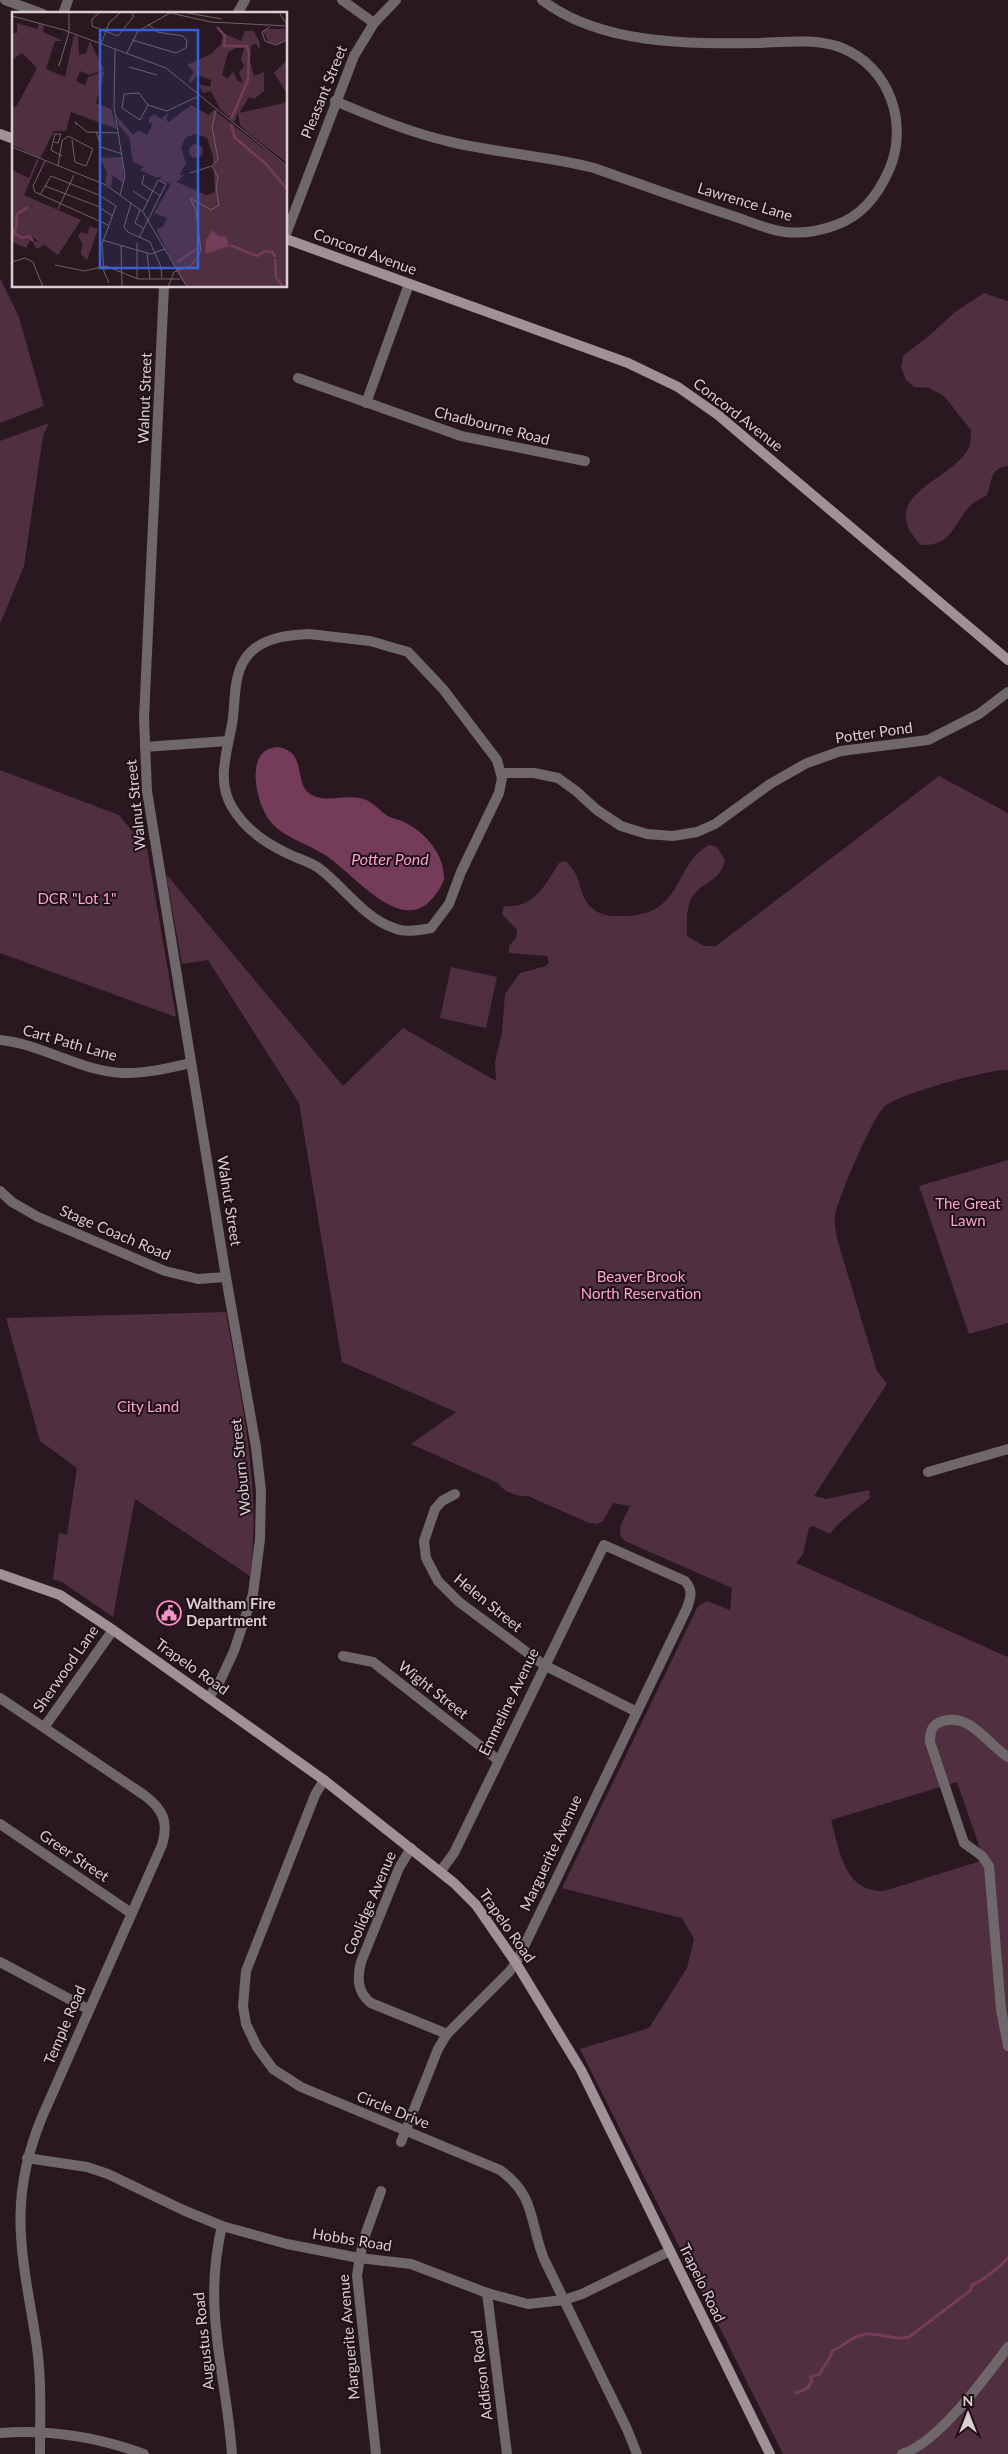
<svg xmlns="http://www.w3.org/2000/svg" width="1008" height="2454" viewBox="0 0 1008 2454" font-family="Lato,sans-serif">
  <rect width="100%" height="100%" fill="#291820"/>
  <!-- green -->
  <g fill="#502f40" fill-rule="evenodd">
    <polygon points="0,278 19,317 44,406 0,423"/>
    <path d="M984,293L1008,301V466C990,467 992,482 987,495C983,498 977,500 973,503C953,521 955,546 921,545C873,495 952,481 968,449C971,444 971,436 971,430L944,396L929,388L914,387L906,380L901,367L903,356L930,335L955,312Z"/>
    <polygon points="49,423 43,436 24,566 0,624 0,441"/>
    <polygon points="0,770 119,815 147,849 176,1017 0,953"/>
    <path d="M939,776L1008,813V1070C988,1069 900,1094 885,1106C872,1118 838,1198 835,1216C834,1224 836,1232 837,1239L877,1371L887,1384L814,1496L826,1499L869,1490L870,1498C858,1508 838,1522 830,1534L813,1526L809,1528L803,1554L796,1563L1008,1657V2454H783L580,2049L649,2028L687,1968L694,1939L682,1918L562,1888L698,1606L707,1601L730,1610L732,1588L625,1541C613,1531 626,1517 630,1506L613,1503L603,1521L597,1524L589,1523L528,1496C518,1497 503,1492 498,1483L411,1444L456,1412L342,1362L299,1103L208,960L182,964L166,874L343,1086L403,1028L496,1081L495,1062L502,1033L505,994L520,973L546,966L549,962L547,956L509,953V946L516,938L517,930L502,914L504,906C534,909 545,885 559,863L565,861C584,876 577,897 593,909C601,916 613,916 623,916C684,916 672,866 709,845L717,847L725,860C720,880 710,879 697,891C685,902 687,922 687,936L704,946H716ZM957,1782L984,1860L884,1891C844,1892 840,1851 831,1820Z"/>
    <polygon points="451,967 497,977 486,1028 440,1018"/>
    <polygon points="1008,1160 1008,1323 969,1334 919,1186"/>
    <path d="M226,1312C241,1401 262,1486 250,1576L135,1499L113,1617L62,1582L53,1579L59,1533L67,1535L77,1468L40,1441L6,1318Z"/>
  </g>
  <!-- water -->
  <path fill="#743c59" d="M278,747C308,752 293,782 310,794C324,803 344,795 359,798C371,800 376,807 385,814C391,819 399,819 406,823C427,834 445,856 444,880C412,949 363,882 328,857C310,844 285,839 270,821C256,804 243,748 278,747Z"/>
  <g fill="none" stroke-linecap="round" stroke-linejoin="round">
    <!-- stream -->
    <path stroke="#743c59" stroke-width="3" d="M796,2393L808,2388L812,2380L810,2377L820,2374C823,2365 830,2362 832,2351C845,2346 849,2337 866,2334C881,2333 895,2341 909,2337L971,2290L972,2285C981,2282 1002,2265 1008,2258"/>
    <!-- minor -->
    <g stroke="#70676b" stroke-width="10">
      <polyline points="5,0 43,14"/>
      <polyline points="342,0 374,23"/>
      <polyline points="63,14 68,0"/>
      <polyline points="237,14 245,0"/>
      <path d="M335,101C373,117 411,133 451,142C498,153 547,156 594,168C640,184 686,201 733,216C749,221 768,230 785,232C803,234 820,231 836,225C862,216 878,195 889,170C909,125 890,67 842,48C817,38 786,42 760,43C689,44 601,45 542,0"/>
      <polyline points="298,378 461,436 585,461"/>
      <polyline points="366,403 409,284"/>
      <path d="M309,634L370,641L408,652L443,689L497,760L502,778L499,793L461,872L449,904L431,928C420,930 405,933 394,928C364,918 345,888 320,869C313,863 302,860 293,856C269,845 246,831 232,807C215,779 229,747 233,718C235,700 234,675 245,659C259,638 286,635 309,634Z"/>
      <polyline points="145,747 227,741"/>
      <polyline points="501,773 534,773 558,778 576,791 597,810 621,826 647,834 673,836 697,832 715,824 770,784 807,763 841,751 928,740 979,714 1008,692"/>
      <path d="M0,1040C42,1044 80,1071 122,1073C145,1074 169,1068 191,1063"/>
      <polyline points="0,1191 12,1202 38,1217 165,1271 198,1279 226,1277"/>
      <polyline points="928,1472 1008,1449"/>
      <polyline points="455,1494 442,1501 435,1509 424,1541 426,1558 438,1581 459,1602 544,1665 635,1711"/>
      <polyline points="343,1656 373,1662 498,1760"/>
      <path d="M0,1698L144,1795C163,1809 169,1822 162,1845L42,2117C7,2202 22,2254 36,2340C42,2378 40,2416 40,2454"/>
      <polyline points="45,1726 113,1630"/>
      <path d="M1008,1757C987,1744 971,1713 943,1721C932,1724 930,1731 930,1742L964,1843L982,1856L989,1866L1001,2009L1008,2046"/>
      <path d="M324,1780L315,1795L246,1971L243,2006L246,2024L257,2047L273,2069L301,2087L500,2170C536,2196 529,2221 544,2259L627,2429L637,2454"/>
      <polyline points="0,1824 131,1913"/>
      <path d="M411,1848L399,1868L361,1962C357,1978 357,1992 371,2003L447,2034"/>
      <polyline points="0,1962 88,2009"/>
      <path d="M401,2142L438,2049L447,2034L509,1972L516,1963L687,1608C691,1597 693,1590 685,1581L604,1545L454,1853L440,1872"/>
      <polyline points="27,2158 87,2167 108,2174 183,2210 222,2226 287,2244 359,2258 411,2264 487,2293 528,2304 564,2300 582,2294 670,2251"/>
      <path d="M222,2226C202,2310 226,2372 232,2454"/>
      <polyline points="487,2293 507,2454"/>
      <path d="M0,2433C51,2429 97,2437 144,2454"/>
      <polyline points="376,2454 357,2275 363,2241 381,2191"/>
      <path d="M902,2454C938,2443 985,2378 1008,2347"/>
    </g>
    <!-- tertiary -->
    <g stroke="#70676b" stroke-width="10">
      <polyline points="286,234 354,56 374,23 396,0"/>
      <polyline points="164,286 144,718 147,791 226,1277 256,1447 261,1491 260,1539 253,1594 234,1651 220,1681 209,1697"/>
    </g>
    <!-- secondary -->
    <g stroke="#a09197" stroke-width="10">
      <polyline points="0,134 14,139"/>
      <polyline points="286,239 628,363 678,387 718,415 1008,660"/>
      <polyline points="0,1574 60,1595 113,1630 324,1780 454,1883 476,1905 516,1963 581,2070 770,2454"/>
    </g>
  </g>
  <!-- icons -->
  <defs>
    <g id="civic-ring" transform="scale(1.25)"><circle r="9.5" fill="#1f0f17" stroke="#fa8fc6" stroke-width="1.5"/><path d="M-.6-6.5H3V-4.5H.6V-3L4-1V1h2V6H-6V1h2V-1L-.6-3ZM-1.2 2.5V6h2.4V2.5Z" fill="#fa8fc6"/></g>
  </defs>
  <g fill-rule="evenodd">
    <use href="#civic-ring" x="169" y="1613"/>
  </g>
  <g text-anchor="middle" stroke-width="4" stroke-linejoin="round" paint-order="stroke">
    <!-- street labels -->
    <g font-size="15" fill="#daced3" stroke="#1f0f17">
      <text transform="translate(324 92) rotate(-68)" y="5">Pleasant Street</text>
      <text transform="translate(745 202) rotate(17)" y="5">Lawrence Lane</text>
      <text transform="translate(365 252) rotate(20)" y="5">Concord Avenue</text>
      <text transform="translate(145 398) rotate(-88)" y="5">Walnut Street</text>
      <text transform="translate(738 415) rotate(38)" y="5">Concord Avenue</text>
      <text transform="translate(492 426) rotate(14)" y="5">Chadbourne Road</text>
      <text transform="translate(874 733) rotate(-8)" y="5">Potter Pond</text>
      <text transform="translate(136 805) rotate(-96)" y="5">Walnut Street</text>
      <text transform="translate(70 1043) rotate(16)" y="5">Cart Path Lane</text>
      <text transform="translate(229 1201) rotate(81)" y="5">Walnut Street</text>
      <text transform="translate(115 1233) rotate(23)" y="5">Stage Coach Road</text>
      <text transform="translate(241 1467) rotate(-96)" y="5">Woburn Street</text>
      <text transform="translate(488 1603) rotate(39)" y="5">Helen Street</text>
      <text transform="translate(192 1667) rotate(35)" y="5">Trapelo Road</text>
      <text transform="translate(66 1669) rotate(-55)" y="5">Sherwood Lane</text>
      <text transform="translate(433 1690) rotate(38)" y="5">Wight Street</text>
      <text transform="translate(509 1702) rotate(-64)" y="5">Emmeline Avenue</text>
      <text transform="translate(551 1853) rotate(-65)" y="5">Marguerite Avenue</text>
      <text transform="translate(74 1856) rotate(34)" y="5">Greer Street</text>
      <text transform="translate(370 1903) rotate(-67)" y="5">Coolidge Avenue</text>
      <text transform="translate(507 1926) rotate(55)" y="5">Trapelo Road</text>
      <text transform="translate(65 2025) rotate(-67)" y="5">Temple Road</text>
      <text transform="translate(393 2110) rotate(22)" y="5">Circle Drive</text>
      <text transform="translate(352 2240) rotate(9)" y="5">Hobbs Road</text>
      <text transform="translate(702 2283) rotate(64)" y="5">Trapelo Road</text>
      <text transform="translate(349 2337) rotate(-95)" y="5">Marguerite Avenue</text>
      <text transform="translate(204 2341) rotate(-96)" y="5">Augustus Road</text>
      <text transform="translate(482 2375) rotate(-97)" y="5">Addison Road</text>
    </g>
    <!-- park labels -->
    <g font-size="15" fill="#fea6d1" stroke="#1f0f17">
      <text x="77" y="904">DCR "Lot 1"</text>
      <text x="968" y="1209">The Great<tspan x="968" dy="17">Lawn</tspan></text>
      <text x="641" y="1282">Beaver Brook<tspan x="641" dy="17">North Reservation</tspan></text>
      <text x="148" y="1412">City Land</text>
    </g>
    <!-- poi labels -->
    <g font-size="15" font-weight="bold" fill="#daced3" stroke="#1f0f17" text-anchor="start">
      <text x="186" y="1609">Waltham Fire<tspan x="186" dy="17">Department</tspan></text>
    </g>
    <!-- water labels -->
    <g font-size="16" font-style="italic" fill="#fba2ce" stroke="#1f0f17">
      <text x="390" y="865">Potter Pond</text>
    </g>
  </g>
  <!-- overview -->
  <g transform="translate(12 12)">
    <rect width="275" height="275" fill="#291820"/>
    <path d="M5,11L25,17L27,12L32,13L31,20L51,29H43L34,57L53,65L62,23L66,24L67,43L74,41L78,29L92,58L77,63L68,59L64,69L73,73L76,65L93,59L84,91L99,97L105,117L59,100L54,119H42L28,146L0,133V95H4L25,56L10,41L0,48V21H5ZM254,17H275V27L267,32L257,31L251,19ZM233,19H242L248,32L247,37L244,32L239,33L238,49L242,64L252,60V79L242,87L237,85L227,101L272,91L275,87V151L235,120L228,113L226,101L222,110L208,97L199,79L191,81L186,72L198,75L199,68L185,63L179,71L176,69L182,60L175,53L199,42L209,32L211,21L229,29ZM224,36H232L229,47L232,54L227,61L231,71L225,68L221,59L216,67L210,63L216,40ZM275,48V82L262,61ZM179,93L197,103L202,98L275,155V275H176L169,267L144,217L151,215L155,206L142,201L159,172L148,168L149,164L145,166L128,158L132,155L121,150L117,125L106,112L104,103L121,123L127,118L135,123L141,111H137V106L142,102L149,107L157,100L154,108L157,110ZM184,122L195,126L201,144L203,180L194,183L165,170L172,163H167L174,152L169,135L174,125ZM177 139a7 7 0 1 1 14 0a7 7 0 1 1-14 0ZM110,145L112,171L101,164L99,175L93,171L95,161L88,146ZM25,147L27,148L12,183L69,208L46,243L32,233L25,237L20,229L28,230L20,225L14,236L0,230V158L17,166ZM78,214L86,217L75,248L69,242L70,231L66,224L69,220L75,222Z" fill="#502f40" fill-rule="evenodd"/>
    <path d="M201,218L206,224H214L217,234L193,242L194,227Z" fill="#743c59"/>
    <path fill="none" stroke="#743c59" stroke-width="2.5" d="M205,15L213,24L212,34H235L237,41L236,68L219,107M219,112L223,126L253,151L275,177M2,221L10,226L17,224L21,229M0,222L4,216L5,202L16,195M218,233L245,244L253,239L260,240L264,245M263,247L264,265L271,275M165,250L186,236"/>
    <path fill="none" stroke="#706168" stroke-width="1" d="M57,0V19M88,0L80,7V14L106,24L121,5V0M154,0L199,10L275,14M170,0L210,7M267,0L275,13M0,4L52,18L154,56L275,154M258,15L250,20L253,29L264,33L275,28M120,28L164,41L174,36L175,29L171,24L145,20L136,12M89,32L97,11L109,0M103,38L102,95L113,164L108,183M115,41L126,19L158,1M47,51V54L57,20M117,55L145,63M136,93L127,81L112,82L110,96L128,108L136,93L155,99L187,84M65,113L63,110L75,120L106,121M84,119L89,135L110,142M42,130L46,131L49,122H43L39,138L50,144M0,135L94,173L131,200L175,275M33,149L21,174L23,180L96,213M46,154L50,129L56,124L81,137L74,154L63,150L60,128M178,161L200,154L206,147L200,115L204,98M132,163L130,172L149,184M33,174L85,194L101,204M121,179L136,189M28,183L39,164L87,183L104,194L90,232L92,260L97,271M119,191L112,215L116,220L138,230L149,255L150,267M46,197L62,163M128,198L123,211L131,216M127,226L154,172L146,168L131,199M90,228L139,242L153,237M125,231V267M109,234L110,275M135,241L138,267M0,250L13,246L21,250L31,275M43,253L72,259L94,254L126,267H168M156,275L162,260L179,254L189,239L184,199L178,186L199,198L207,193L204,177L206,165L200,154"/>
    <path fill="#3961d7" fill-opacity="0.15" stroke="#3961d7" stroke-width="2.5" d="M88,18H186V256H88Z"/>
    <rect width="275" height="275" fill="none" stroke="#daced3" stroke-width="2.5"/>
  </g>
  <!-- north arrow -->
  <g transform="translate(968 2414)" stroke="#1f0f17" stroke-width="4" paint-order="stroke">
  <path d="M0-4L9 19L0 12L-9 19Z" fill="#daced3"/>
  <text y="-8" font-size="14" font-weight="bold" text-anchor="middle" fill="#daced3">N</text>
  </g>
</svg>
